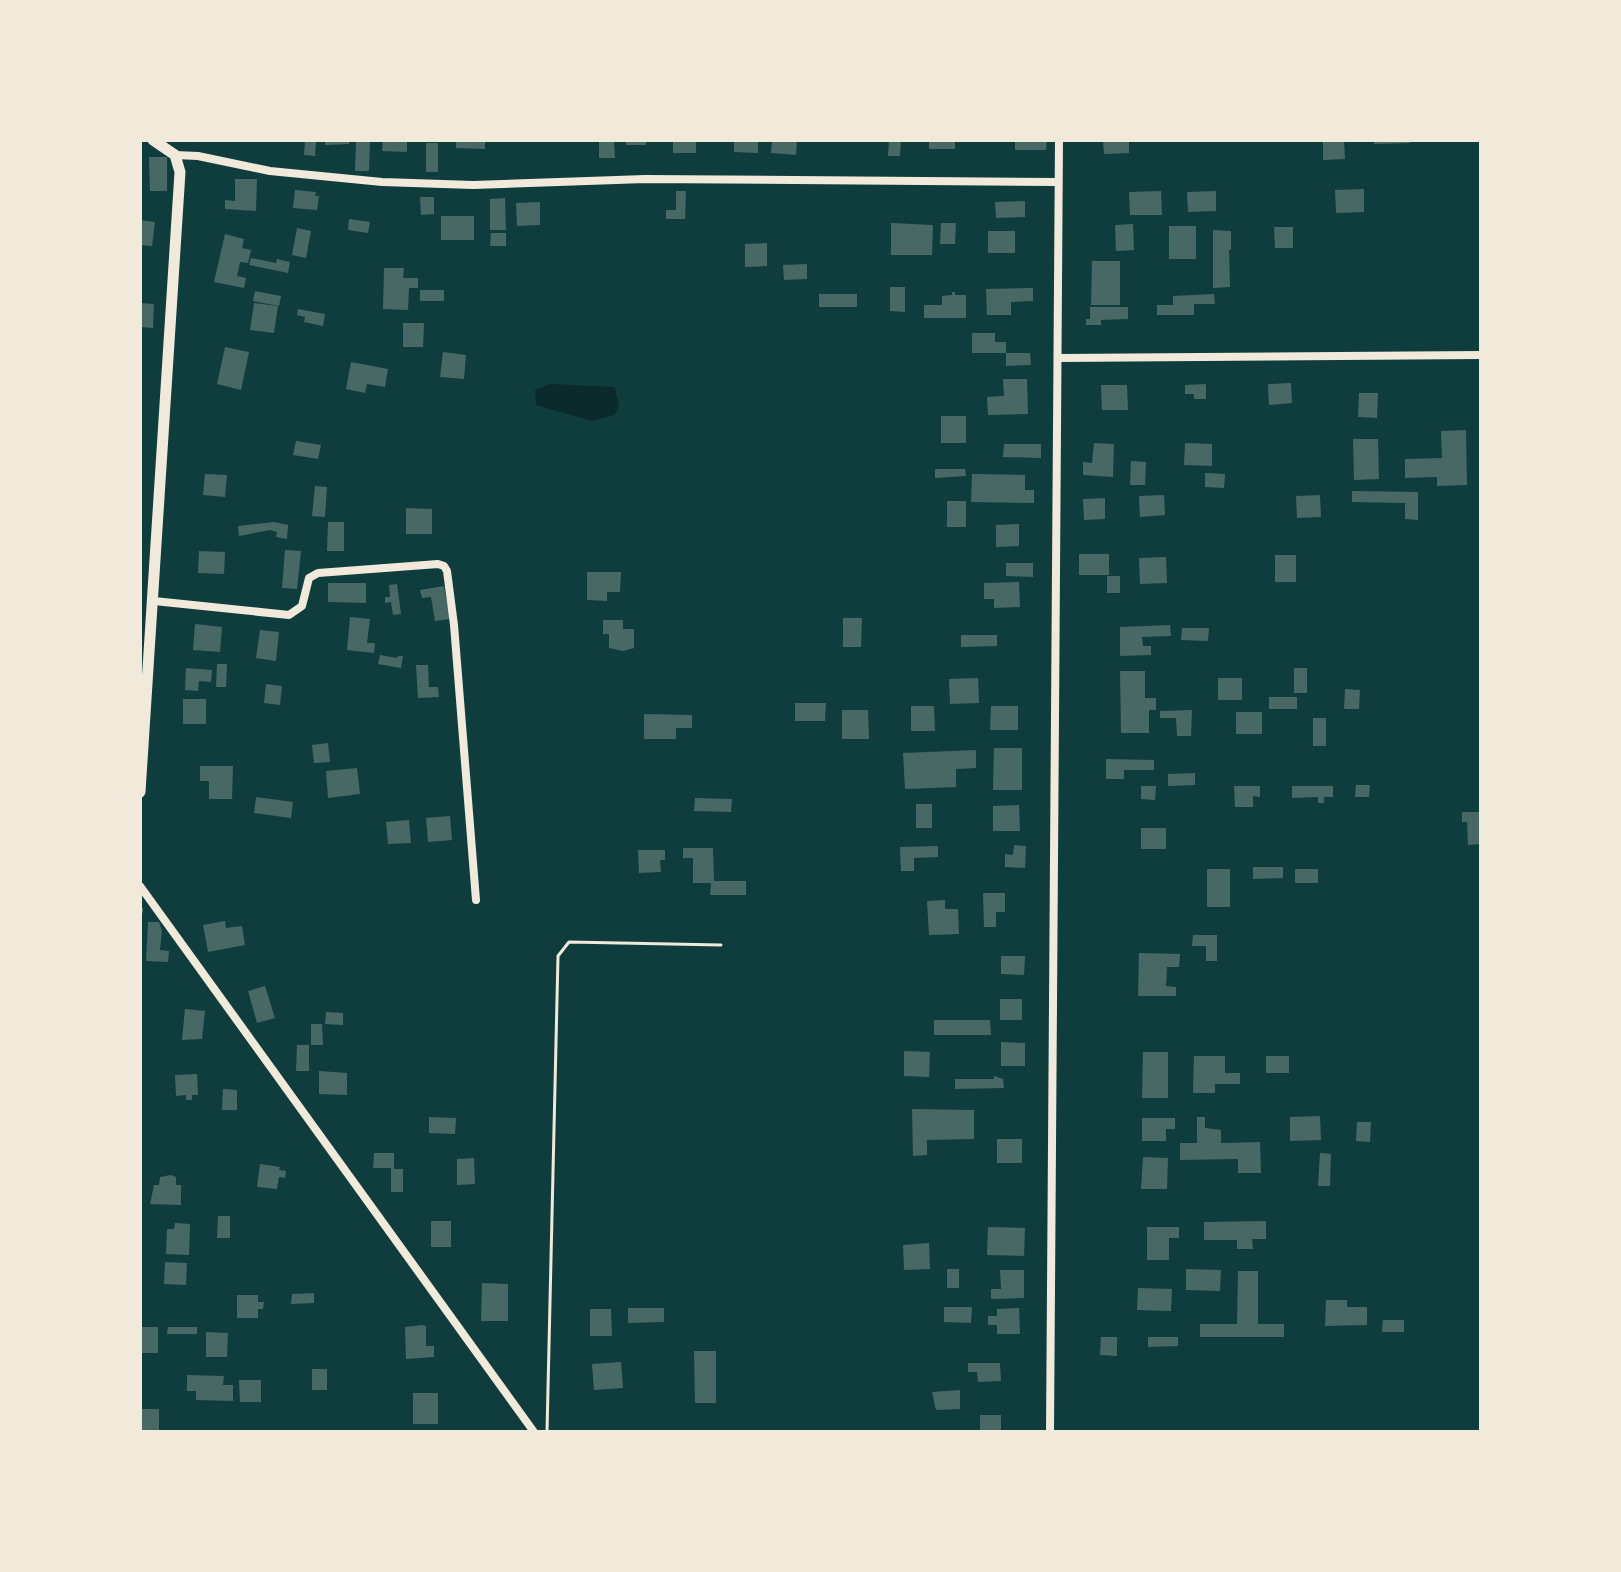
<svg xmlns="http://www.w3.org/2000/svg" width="1621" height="1572" viewBox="0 0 1621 1572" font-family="'IBM Plex Sans',sans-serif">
  <rect width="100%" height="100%" fill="#0f3d3e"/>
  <!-- water -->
  <polygon fill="#0a2a2b" points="550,384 615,387 619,408 614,415 592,421 536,405 535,390"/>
  <!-- building -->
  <g fill="#486865">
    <polygon points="305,140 316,140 315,156 304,155"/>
    <polygon points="325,140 349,140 349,144 325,145"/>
    <polygon points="383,140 407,140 407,152 382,151"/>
    <polygon points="456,140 485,140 485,149 456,148"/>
    <polygon points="599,140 614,140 615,158 599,158"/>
    <rect x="626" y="140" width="20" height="5"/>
    <rect x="673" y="140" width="23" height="13"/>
    <polygon points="734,140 758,140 758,153 734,152"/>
    <polygon points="772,140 797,140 796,155 771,153"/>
    <polygon points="889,140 901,140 900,156 888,156"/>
    <rect x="929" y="140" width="26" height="9"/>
    <polygon points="1015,140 1047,140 1046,150 1015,150"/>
    <polygon points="1103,140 1129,140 1129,153 1104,154"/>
    <polygon points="1344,140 1345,159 1323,160 1323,141"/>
    <polygon points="1374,140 1409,140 1410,143 1374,144"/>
    <polygon points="356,142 370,142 369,171 355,171"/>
    <rect x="426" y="143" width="12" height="29"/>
    <polygon points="149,157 167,157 167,191 150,191"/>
    <polygon points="235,179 257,179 256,211 225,209 225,200 235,201"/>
    <polygon points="1364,189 1364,212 1336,213 1335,190"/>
    <polygon points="295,190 316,192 315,196 319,196 317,210 293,208"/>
    <polygon points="676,191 686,191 685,219 666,219 666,210 676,210"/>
    <polygon points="1161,191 1162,215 1130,215 1129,192"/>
    <polygon points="1216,191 1216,211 1188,212 1187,192"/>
    <polygon points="420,197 434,197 434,214 421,215"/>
    <polygon points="505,198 506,230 490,230 490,199"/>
    <polygon points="1025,201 1025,217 996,218 995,202"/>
    <polygon points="540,202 540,225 517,226 516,203"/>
    <rect x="441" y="216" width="33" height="24"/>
    <polygon points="349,219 370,222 368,233 348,230"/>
    <polygon points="140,220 155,222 152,246 140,245"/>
    <polygon points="891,223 933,225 932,255 891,255"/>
    <polygon points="941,223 956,223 955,244 940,244"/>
    <polygon points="1133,224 1134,250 1116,251 1115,225"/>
    <rect x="1169" y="226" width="27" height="33"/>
    <polygon points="1274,227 1293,227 1293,248 1275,248"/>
    <polygon points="297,228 311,231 306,258 292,255"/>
    <polygon points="1213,230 1231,231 1231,250 1229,250 1230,287 1213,288"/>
    <rect x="988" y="231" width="27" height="22"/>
    <polygon points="491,233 506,233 506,246 490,246"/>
    <polygon points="225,234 244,239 242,248 251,250 248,263 240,262 237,276 246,278 244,288 214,282"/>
    <polygon points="767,243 767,266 745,267 745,244"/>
    <polygon points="251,258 276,263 277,259 290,262 288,273 249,265"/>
    <polygon points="1092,261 1120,261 1120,305 1091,305"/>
    <polygon points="807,264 807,279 784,280 783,265"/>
    <polygon points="384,268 404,268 403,278 418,278 418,288 409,288 408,310 383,309"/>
    <polygon points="890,287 905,287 905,312 890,311"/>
    <polygon points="1033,288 1033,301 1011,302 1011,315 987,315 986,289"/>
    <rect x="420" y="290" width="24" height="11"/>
    <polygon points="255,291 281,296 279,306 253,301"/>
    <polygon points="952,292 955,292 955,295 966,295 966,318 924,318 924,305 942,305 942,296 952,295"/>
    <rect x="819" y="294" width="38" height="13"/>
    <polygon points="1214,294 1215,304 1194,304 1194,315 1157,315 1157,305 1173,305 1173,296"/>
    <polygon points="140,303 154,304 153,328 140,327"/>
    <polygon points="254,303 278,306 274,333 250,330"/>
    <polygon points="1090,307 1128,307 1128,319 1101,320 1101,325 1086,325 1086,319 1090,319"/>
    <polygon points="298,309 325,314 323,326 304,322 305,317 297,315"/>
    <polygon points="403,323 424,323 423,347 403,347"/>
    <polygon points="972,333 995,333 995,342 1006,342 1006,353 1030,353 1031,365 1006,366 1006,353 972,353"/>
    <polygon points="225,347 249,352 241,390 217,384"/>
    <polygon points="443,352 466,355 464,379 440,377"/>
    <polygon points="351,362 388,369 385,387 367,384 365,393 346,389"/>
    <polygon points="1003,379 1027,379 1028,414 988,415 987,397 1004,396"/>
    <polygon points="1291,383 1292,403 1269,405 1268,384"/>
    <polygon points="1206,384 1206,399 1194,399 1194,394 1185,394 1185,385"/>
    <polygon points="1101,385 1127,385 1128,410 1102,410"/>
    <polygon points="1359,393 1378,393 1377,418 1358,417"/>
    <rect x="941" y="416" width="25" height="27"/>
    <polygon points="1466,430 1467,485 1437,486 1437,477 1405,478 1405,459 1442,458 1441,431"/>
    <polygon points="1353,439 1378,439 1379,479 1354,480"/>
    <polygon points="296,441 321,445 318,459 293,455"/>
    <polygon points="1094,443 1114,444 1113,477 1083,475 1083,462 1092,463"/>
    <polygon points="1185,443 1212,444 1212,466 1184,465"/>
    <polygon points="1004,444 1041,444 1041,458 1003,457"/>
    <polygon points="1131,461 1146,462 1145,485 1130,485"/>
    <polygon points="935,469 965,469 966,476 935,478"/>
    <polygon points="1205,473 1225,474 1224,488 1205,487"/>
    <polygon points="205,474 227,475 225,497 203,495"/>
    <polygon points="972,474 1025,475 1025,490 1034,490 1034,503 971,502"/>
    <polygon points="315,486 327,487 325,517 312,516"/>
    <polygon points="1352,491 1418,492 1418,520 1405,519 1405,503 1352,502"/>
    <polygon points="1164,495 1165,515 1140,517 1139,496"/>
    <polygon points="1320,495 1321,517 1297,518 1296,496"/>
    <polygon points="1105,498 1105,519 1084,520 1083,499"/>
    <rect x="947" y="501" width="19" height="26"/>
    <polygon points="406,508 432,509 432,534 406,534"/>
    <polygon points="274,522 288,525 287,539 276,537 277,532 270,530 239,536 238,526"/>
    <polygon points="328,522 344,522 344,551 327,551"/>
    <polygon points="1019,524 1019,546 996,547 996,525"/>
    <polygon points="285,550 301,551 297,589 282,588"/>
    <polygon points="199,551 225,552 224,574 198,573"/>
    <rect x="1079" y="554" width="30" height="21"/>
    <rect x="1275" y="555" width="21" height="27"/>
    <polygon points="1166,557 1167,583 1140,584 1139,558"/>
    <polygon points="1006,563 1033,563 1033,577 1006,576"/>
    <polygon points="587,572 621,572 620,592 607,592 607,601 587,600"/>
    <rect x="1107" y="576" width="13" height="17"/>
    <polygon points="1019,582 1020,607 994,608 994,599 984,599 984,583"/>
    <polygon points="328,583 366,583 366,603 328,602"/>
    <polygon points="397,584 401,614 393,615 391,602 385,603 385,597 390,597 389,585"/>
    <polygon points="444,586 450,619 435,621 431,597 422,598 420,590"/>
    <polygon points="350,617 370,619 367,643 375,643 374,653 347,650"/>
    <polygon points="843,618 862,618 861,647 843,647"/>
    <polygon points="603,620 623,620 623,629 634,629 634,648 623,651 609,648 609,634 603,634"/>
    <polygon points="195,624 222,627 220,652 193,650"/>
    <polygon points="1170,625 1171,636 1142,637 1143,646 1151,646 1151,655 1120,656 1120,627"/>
    <polygon points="1182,628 1209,628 1208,641 1181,640"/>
    <polygon points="260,630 279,632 276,661 256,658"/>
    <polygon points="961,635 997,635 997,646 961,647"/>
    <polygon points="380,655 397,658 398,656 403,656 401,668 378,664"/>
    <polygon points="217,664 227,664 226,687 216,687"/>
    <polygon points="416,665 428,665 429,687 438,687 439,697 418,698"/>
    <polygon points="186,668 212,670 211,682 199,681 198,691 185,690"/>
    <rect x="1294" y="668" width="13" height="25"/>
    <polygon points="1120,671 1145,671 1145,698 1156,698 1156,710 1149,710 1149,733 1121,733"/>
    <polygon points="978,678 979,703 950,704 949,679"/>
    <rect x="1218" y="678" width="24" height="22"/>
    <polygon points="266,684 282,686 280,705 264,703"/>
    <polygon points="1345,689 1360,690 1359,709 1344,709"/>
    <rect x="1269" y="697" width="28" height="12"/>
    <rect x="183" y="699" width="23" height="25"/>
    <polygon points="795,703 826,703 825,721 795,721"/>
    <polygon points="911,706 934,706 935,731 911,731"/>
    <polygon points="991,706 1018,706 1018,730 990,730"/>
    <polygon points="842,710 868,710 869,739 842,739"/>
    <polygon points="1192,710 1191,736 1177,736 1176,718 1160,718 1160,711"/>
    <rect x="1236" y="712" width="26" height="22"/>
    <polygon points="644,714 692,715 692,728 676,728 676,739 644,739"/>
    <rect x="1313" y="718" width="13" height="28"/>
    <polygon points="328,743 330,762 314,763 312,745"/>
    <polygon points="994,748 1022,748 1022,790 993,790"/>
    <polygon points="976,750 976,768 956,769 956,787 905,789 903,753"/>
    <polygon points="1106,759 1154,760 1154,770 1124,770 1124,779 1106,779"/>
    <polygon points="200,766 233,766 232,799 209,799 209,781 200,781"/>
    <polygon points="357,768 360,794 328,798 326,771"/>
    <polygon points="1195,773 1195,785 1168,786 1168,774"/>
    <polygon points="1356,785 1370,785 1369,797 1355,797"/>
    <polygon points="1141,786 1156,786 1155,800 1141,799"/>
    <polygon points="1234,786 1260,786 1260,797 1253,796 1253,807 1235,807"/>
    <polygon points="1292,786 1333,786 1333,797 1324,797 1324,803 1318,803 1318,797 1292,798"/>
    <polygon points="256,797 293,802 291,818 254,813"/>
    <polygon points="695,798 732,799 731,812 694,811"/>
    <rect x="916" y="804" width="16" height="24"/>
    <polygon points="1019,805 1020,831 993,831 993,806"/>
    <polygon points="1462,812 1481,812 1481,844 1468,845 1467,822 1462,822"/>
    <polygon points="450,816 452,840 428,842 426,818"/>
    <polygon points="409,820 411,843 388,844 386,822"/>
    <rect x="1141" y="828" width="25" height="21"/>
    <polygon points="1014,845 1026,846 1025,868 1005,867 1005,854 1013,855"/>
    <polygon points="938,846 938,857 914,858 914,871 901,871 900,847"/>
    <polygon points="683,848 713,848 714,881 746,881 746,895 710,895 711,883 693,883 693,858 683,858"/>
    <polygon points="638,850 665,850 665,860 660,860 661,872 639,873"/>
    <polygon points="1253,867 1283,867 1283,878 1253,879"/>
    <rect x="1207" y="869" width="23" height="38"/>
    <rect x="1295" y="869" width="23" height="14"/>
    <polygon points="983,893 1005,893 1005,912 996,912 996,927 984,927"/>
    <polygon points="945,900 945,909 958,909 959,934 929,935 927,901"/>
    <polygon points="225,921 226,928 242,926 245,945 208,952 203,925"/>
    <polygon points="148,922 159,922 162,931 160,950 169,951 168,962 146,961"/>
    <polygon points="1193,935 1217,935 1217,961 1206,961 1206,946 1192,946"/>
    <polygon points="1139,953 1180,954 1179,967 1167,967 1166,986 1176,987 1176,996 1138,996"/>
    <polygon points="1001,956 1025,956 1024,975 1001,974"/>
    <polygon points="265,986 275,1018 257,1023 248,991"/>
    <rect x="1000" y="999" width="22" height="21"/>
    <polygon points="185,1009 205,1011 202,1039 182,1040"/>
    <polygon points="326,1012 343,1013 343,1025 325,1024"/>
    <polygon points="934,1020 990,1020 991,1035 934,1035"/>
    <polygon points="311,1024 322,1024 323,1045 311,1045"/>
    <polygon points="1001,1042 1025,1043 1025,1066 1001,1066"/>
    <polygon points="297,1045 309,1045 309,1071 296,1071"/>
    <polygon points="904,1051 930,1052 929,1077 904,1076"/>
    <polygon points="1143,1052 1168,1052 1168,1098 1142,1098"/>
    <polygon points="1194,1056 1225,1056 1225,1073 1240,1073 1240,1084 1215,1084 1215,1093 1193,1093"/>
    <rect x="1266" y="1056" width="23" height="17"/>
    <polygon points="319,1071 347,1073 347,1095 319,1094"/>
    <polygon points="197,1074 198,1095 192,1095 192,1100 186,1100 186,1095 176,1096 175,1075"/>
    <polygon points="994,1076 1003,1079 1004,1088 955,1089 955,1079 994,1079"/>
    <polygon points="223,1089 237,1090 237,1110 222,1110"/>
    <polygon points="912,1109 974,1110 974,1139 927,1140 927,1155 913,1156"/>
    <polygon points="1320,1116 1321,1140 1290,1141 1290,1117"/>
    <polygon points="429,1117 456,1118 455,1134 429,1133"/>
    <polygon points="1197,1117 1205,1117 1205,1128 1221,1130 1221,1143 1260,1142 1261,1173 1238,1173 1238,1159 1180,1160 1180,1143 1197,1143"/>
    <polygon points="1142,1118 1175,1118 1175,1129 1166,1129 1166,1141 1142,1141"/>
    <polygon points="1357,1122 1371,1122 1370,1142 1356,1141"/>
    <rect x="997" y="1139" width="25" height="24"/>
    <polygon points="374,1153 394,1153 394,1169 403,1169 403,1192 391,1192 391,1168 373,1168"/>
    <polygon points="1320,1153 1331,1154 1330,1186 1318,1186"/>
    <polygon points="1143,1157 1168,1158 1167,1189 1141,1189"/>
    <polygon points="474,1158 475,1184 457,1185 457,1159"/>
    <polygon points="260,1164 280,1167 279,1170 286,1171 285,1178 279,1177 277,1189 257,1187"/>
    <polygon points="171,1175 176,1177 176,1185 181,1185 181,1205 150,1204 154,1185 159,1185 160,1177"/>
    <polygon points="218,1216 230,1216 230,1238 217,1238"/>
    <rect x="431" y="1221" width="20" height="26"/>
    <polygon points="1266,1221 1266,1239 1252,1239 1253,1249 1237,1249 1237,1240 1204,1240 1204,1222"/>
    <polygon points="175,1223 190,1224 189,1255 166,1254 167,1229 174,1229"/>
    <polygon points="988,1227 1025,1228 1024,1256 987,1255"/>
    <polygon points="1147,1227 1179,1227 1179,1238 1169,1238 1169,1260 1147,1260"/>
    <polygon points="929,1243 930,1269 904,1270 903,1245"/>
    <polygon points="165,1262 187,1263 186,1285 164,1284"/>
    <rect x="947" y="1269" width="12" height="19"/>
    <polygon points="1186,1269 1221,1270 1220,1291 1186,1290"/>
    <polygon points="1000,1270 1024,1270 1024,1298 991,1299 991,1289 1001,1289"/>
    <polygon points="1238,1271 1258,1271 1258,1324 1284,1324 1284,1337 1200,1337 1200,1324 1237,1324"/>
    <polygon points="482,1283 508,1284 508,1321 481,1321"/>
    <polygon points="1138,1288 1172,1289 1171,1311 1137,1310"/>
    <polygon points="314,1293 314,1303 291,1304 292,1294"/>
    <polygon points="237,1295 258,1295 258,1302 264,1302 263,1309 258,1309 258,1318 237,1318"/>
    <polygon points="1326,1300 1347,1300 1347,1307 1367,1307 1367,1325 1325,1326"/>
    <polygon points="944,1307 972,1307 971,1323 944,1322"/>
    <polygon points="628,1308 664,1308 664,1322 628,1323"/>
    <polygon points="1019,1308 1020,1334 997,1334 997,1325 988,1325 988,1316 997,1316 997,1309"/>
    <polygon points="590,1309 611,1309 612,1336 590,1336"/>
    <polygon points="1383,1320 1404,1320 1404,1332 1382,1332"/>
    <polygon points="422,1325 426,1326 426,1346 434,1346 434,1357 406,1359 405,1327"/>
    <rect x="140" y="1327" width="18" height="26"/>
    <polygon points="168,1327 197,1327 197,1334 167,1334"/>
    <polygon points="206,1332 228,1333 227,1357 206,1357"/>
    <polygon points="1101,1337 1117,1337 1117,1356 1100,1355"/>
    <polygon points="1148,1337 1178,1337 1178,1346 1148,1347"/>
    <polygon points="694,1351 716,1351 716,1403 695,1403"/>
    <polygon points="621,1362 623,1388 594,1390 592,1364"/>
    <polygon points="968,1363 1000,1363 1001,1381 978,1382 977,1372 968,1372"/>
    <rect x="312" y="1369" width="15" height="21"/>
    <polygon points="187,1375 224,1376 223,1385 233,1385 233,1401 196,1400 196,1391 187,1391"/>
    <polygon points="239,1380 261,1380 261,1402 240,1402"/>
    <polygon points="960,1390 960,1409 936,1410 932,1392"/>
    <rect x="413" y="1393" width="25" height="31"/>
    <rect x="140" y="1409" width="19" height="23"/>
    <rect x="980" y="1415" width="21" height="17"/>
  </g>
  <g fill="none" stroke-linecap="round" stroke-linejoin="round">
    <!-- path -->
    <g stroke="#f1e9da" stroke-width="3">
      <polyline points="140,919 141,909"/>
      <polyline points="547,1432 558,956 569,942 721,945"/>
    </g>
    <!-- minor -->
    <g stroke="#f1e9da" stroke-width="8">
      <polyline points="175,155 198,156 270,171 382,182 473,185 645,179 1058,182"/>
      <polyline points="1058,358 1481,355"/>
      <polyline points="154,601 289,615 302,606 309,578 318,573 438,564 444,566 447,571 454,625 476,900"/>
      <polyline points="140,886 534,1432"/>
      <polyline points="1050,1432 1059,140"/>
    </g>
    <!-- tertiary -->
    <polyline stroke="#f1e9da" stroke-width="11" points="140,792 180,172 175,155 153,140"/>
  </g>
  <!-- border -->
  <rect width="1621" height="1572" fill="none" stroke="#f1e9da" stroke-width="284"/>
</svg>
